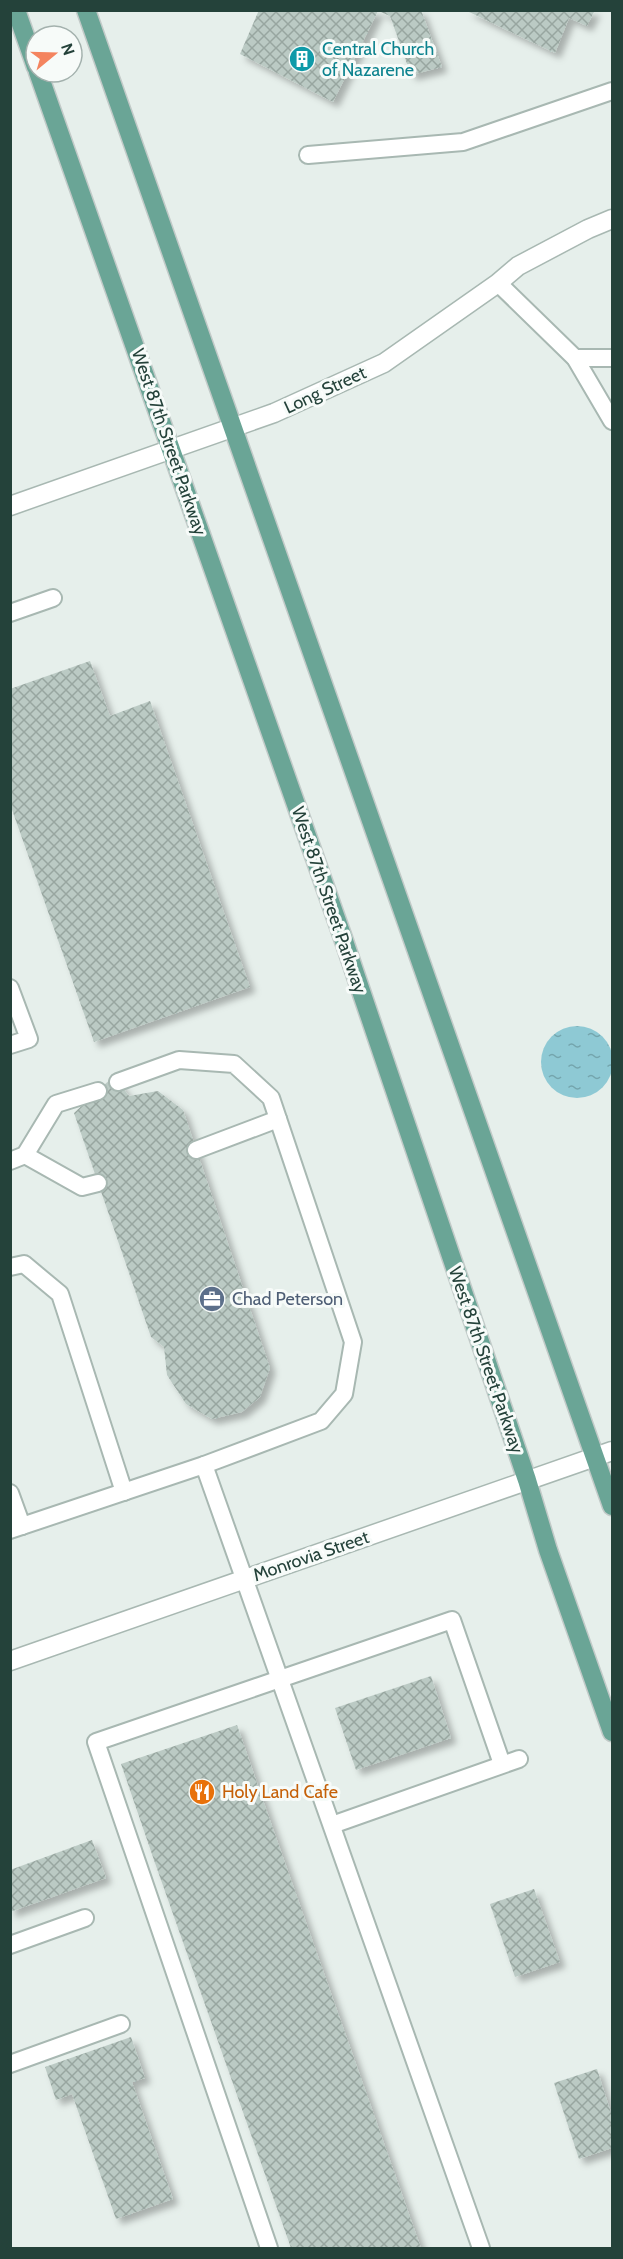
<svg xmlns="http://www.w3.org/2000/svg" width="623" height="2259" viewBox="0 0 623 2259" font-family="Cabin,sans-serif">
  <defs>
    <pattern id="water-ripples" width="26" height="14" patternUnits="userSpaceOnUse" patternTransform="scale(1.5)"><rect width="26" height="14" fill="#8ec9d4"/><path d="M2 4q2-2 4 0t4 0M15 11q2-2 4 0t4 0" fill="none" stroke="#74a5ad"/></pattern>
    <pattern id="building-cross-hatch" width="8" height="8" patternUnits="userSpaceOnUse" patternTransform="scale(1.5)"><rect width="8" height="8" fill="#bbcac4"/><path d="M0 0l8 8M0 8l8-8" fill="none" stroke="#98a6a0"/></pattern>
    <filter id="shadow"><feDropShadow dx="5.5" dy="5.5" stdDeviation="3" flood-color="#0004"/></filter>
  </defs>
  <rect width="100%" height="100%" fill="#e6efeb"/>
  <!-- water -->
  <circle fill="url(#water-ripples)" cx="577" cy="1062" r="36"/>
  <!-- building -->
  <g fill="url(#building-cross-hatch)" filter="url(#shadow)">
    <polygon points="259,10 421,10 442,67 411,75 390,16 378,11 333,102 240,54"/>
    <polygon points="465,10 595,10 587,26 569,18 555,53"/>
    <polygon points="90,661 110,716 150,701 250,987 94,1042 10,804 10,689"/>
    <polygon points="114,1076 129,1096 158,1091 183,1110 270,1368 260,1397 242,1412 212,1419 186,1404 167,1375 164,1347 151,1337 74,1113"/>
    <polygon points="431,1676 451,1738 356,1770 335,1708"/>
    <polygon points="237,1725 271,1823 421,2248 291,2248 155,1863 121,1764"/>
    <polygon points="92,1840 106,1878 10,1912 10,1870"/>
    <polygon points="534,1889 560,1962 515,1977 490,1904"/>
    <polygon points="131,2037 145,2078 132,2082 173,2199 116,2219 72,2094 56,2100 45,2067"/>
    <polygon points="597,2069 612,2116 612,2148 579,2159 554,2083"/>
  </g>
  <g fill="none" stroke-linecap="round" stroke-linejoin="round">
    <!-- service casing -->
    <g stroke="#a8b8b2" stroke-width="20">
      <g id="service">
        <polyline points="308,155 463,142 612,91"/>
        <polyline points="498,283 575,358 612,421"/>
        <polyline points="575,358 612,358"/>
        <polyline points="10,613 53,598"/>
        <polyline points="10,988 29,1039 10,1045"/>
        <polyline points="118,1082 179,1060 234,1064 271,1098 353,1342 344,1394 321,1421 204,1465"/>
        <polyline points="196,1150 278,1119"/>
        <polyline points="25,1155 82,1187 98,1183"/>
        <polyline points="10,1161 25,1155 56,1104 98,1091"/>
        <polyline points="10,1267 24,1264 60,1294 124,1492"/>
        <polyline points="10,1493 22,1526"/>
        <polyline points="10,1530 204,1465 481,2248"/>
        <polyline points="332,1825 519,1759"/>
        <polyline points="10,1945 85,1918"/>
        <polyline points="10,2064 121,2024"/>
        <polyline points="269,2248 96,1742 452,1620 502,1764"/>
      </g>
    </g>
    <!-- minor casing -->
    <g stroke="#a8b8b2" stroke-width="21">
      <g id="minor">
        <polyline points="10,506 274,413 384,363 498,283 518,266 588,229 612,219"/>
        <polyline points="10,1661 612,1451"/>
      </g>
    </g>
    <!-- primary casing -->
    <g stroke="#c2cac8" stroke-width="21">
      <g id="primary">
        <polyline points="16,10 36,67"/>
        <polyline points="86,10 612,1506"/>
        <polyline points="38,72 343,938 527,1480 548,1550 612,1732"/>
      </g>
    </g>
    <!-- service -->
    <use href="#service" stroke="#fff" stroke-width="16"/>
    <!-- minor -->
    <use href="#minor" stroke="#fff" stroke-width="18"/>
    <!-- primary -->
    <use href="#primary" stroke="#6aa596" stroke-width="18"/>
  </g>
  <!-- icons -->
  <defs>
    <g id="building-disc" transform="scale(1.35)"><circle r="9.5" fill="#0f9aa8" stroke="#f7fbf9"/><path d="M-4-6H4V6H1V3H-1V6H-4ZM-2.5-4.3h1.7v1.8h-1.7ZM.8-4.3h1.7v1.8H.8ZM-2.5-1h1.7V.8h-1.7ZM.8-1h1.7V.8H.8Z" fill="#fff"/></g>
    <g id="office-disc" transform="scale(1.35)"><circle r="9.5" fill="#5c6f8a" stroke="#f7fbf9"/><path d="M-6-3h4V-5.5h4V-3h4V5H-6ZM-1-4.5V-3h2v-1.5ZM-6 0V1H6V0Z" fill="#fff"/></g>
    <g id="restaurant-disc" transform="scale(1.35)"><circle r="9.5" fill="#e8710a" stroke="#f7fbf9"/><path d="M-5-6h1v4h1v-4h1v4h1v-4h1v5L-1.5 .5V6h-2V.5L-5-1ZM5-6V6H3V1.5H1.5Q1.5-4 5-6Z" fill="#fff"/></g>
  </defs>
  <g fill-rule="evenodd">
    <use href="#building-disc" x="302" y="59"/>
    <use href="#office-disc" x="212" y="1299"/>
    <use href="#restaurant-disc" x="202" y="1792"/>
  </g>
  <g text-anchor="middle" stroke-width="6" stroke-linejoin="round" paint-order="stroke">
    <!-- culture labels -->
    <g font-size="18" fill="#0d838f" stroke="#f7fbf9" text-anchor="start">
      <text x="322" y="55">Central Church<tspan x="322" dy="21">of Nazarene</tspan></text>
    </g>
    <!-- street labels -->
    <g font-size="18" fill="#24423a" stroke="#f7fbf9">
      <text transform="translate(325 390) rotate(-25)" y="6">Long Street</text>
      <text transform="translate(169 442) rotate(71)" y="6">West 87th Street Parkway</text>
      <text transform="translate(329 900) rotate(71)" y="6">West 87th Street Parkway</text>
      <text transform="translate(486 1360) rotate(71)" y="6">West 87th Street Parkway</text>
      <text transform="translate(311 1556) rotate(-19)" y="6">Monrovia Street</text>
    </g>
    <!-- service labels -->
    <g font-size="18" fill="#4e5e75" stroke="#f7fbf9" text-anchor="start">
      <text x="232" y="1305">Chad Peterson</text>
    </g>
    <!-- food labels -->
    <g font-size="18" fill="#c56008" stroke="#f7fbf9" text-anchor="start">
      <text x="222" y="1798">Holy Land Cafe</text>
    </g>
  </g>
  <!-- border -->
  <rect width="623" height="2259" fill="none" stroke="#24423a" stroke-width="24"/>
  <!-- north arrow -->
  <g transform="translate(54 54) rotate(71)"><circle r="28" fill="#f7fbf9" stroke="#a3b1ad" stroke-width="1.5"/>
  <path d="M0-4.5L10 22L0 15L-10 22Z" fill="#f4845f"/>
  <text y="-9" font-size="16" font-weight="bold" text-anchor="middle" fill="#24423a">N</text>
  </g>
</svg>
